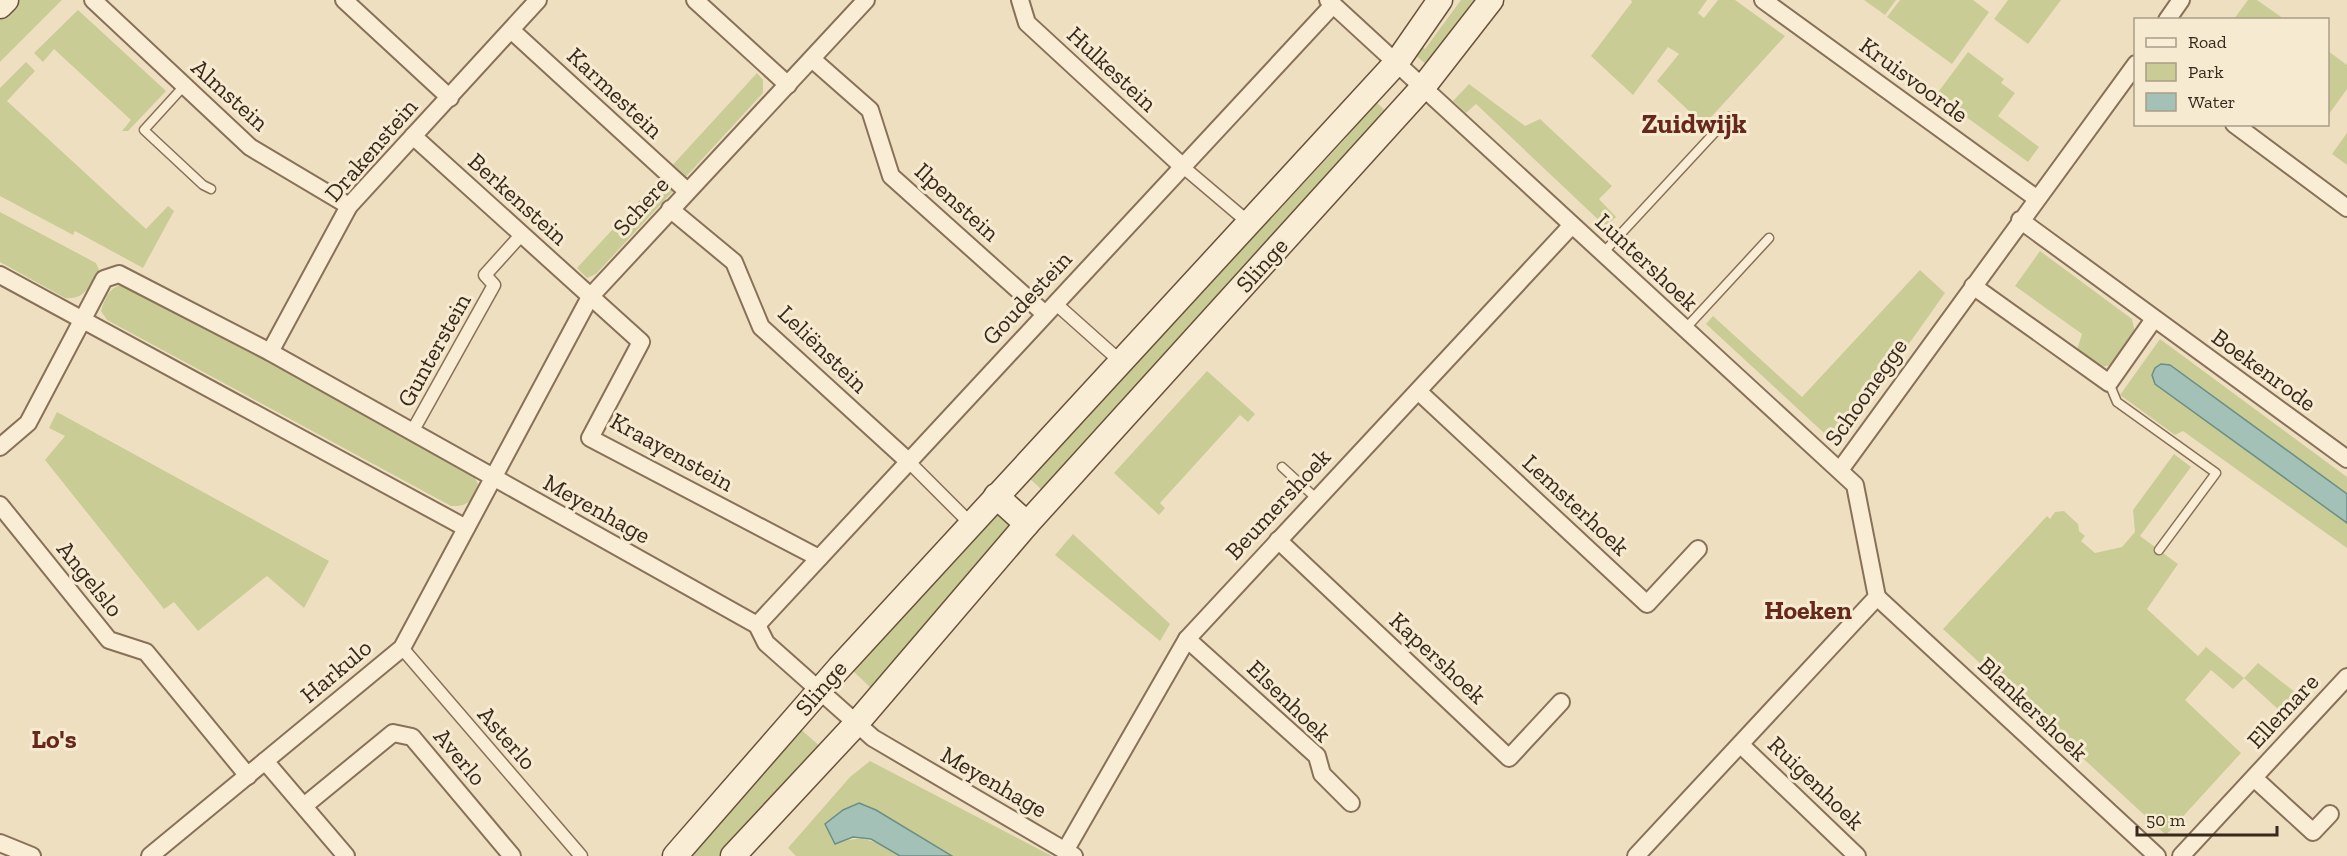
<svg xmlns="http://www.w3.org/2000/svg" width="2347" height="856" viewBox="0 0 2347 856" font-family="'Zilla Slab',serif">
  <rect width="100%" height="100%" fill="#efdfc1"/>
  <!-- green -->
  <g fill="#c9cd95">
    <polygon points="16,0 62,0 0,62 0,16"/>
    <polygon points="1461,0 1482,0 1427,65 1415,55 1418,44 1425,49"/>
    <polygon points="1631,0 1707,0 1698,13 1704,18 1718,0 1735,0 1785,36 1704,125 1657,81 1679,54 1668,47 1633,95 1591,56 1632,2"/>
    <polygon points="1864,0 1896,0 1885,15"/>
    <polygon points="1900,0 1973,0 1989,12 1952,64 1887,17"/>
    <polygon points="2008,0 2061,0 2028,44 1994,19"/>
    <polygon points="2248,0 2257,0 2284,19 2234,19"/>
    <polygon points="78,10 166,91 128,131 122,131 131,120 54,49 43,62 34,53"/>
    <polygon points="2328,51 2347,65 2347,89 2329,114"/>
    <polygon points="1968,52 2004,79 2001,83 2015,93 1998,116 2039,147 2028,162 1936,95"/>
    <polygon points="26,62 35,71 7,101 146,229 168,206 174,211 143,268 75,231 73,235 0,196 0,88"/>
    <polygon points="757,73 763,80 763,93 682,181 669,169"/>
    <polygon points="1469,84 1525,126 1540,119 1612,186 1599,199 1616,217 1605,226 1476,104 1466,113 1453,101"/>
    <polygon points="1373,99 1391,116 1044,492 1028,477 1346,138"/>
    <polygon points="2347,133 2347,165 2332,154"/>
    <polygon points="659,179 673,191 596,274 587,278 577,268"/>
    <path d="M0,212L96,263L99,270C90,286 85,300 65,298L0,262Z"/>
    <polygon points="2040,251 2132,319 2135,333 2112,365 2101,367 2077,350 2082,334 2015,286"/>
    <polygon points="1920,270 1945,293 1837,445 1706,324 1713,316 1802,397"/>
    <path d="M122,284L471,470L478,484C472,500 469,507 451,506L107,320L101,311C105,298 108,289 122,284Z"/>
    <polygon points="2160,339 2347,477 2347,494 2254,428 2155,384 2347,523 2347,548 2183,431 2175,435 2120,395"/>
    <polygon points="1207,371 1255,414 1248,422 1240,415 1160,503 1165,508 1159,515 1114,473"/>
    <polygon points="57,412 329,561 304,608 267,576 198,631 174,602 164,609 45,460 65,436 49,428"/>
    <polygon points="2174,454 2191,467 2140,536 2178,564 2147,609 2198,656 2206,647 2244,678 2258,663 2296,693 2280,711 2244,678 2233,689 2211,670 2185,700 2241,753 2166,835 1943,629 2047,516 2050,519 2055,512 2064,511 2078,524 2079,531 2085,536 2081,541 2095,553 2122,547 2135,532 2133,510"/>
    <polygon points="996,512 1006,519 1009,525 1007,535 873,690 852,670"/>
    <polygon points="1073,534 1170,624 1160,641 1055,555"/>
    <polygon points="796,725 823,749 723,856 681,856"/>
    <path d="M870,761L1052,856H952L876,810L835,844C865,833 874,841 900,856H796L788,848L850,777Z"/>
  </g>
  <!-- water -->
  <g fill="#a4c1b7" stroke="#6b8f85" stroke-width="1.5">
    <polygon points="2161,364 2170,365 2347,494 2347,523 2155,384 2152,375 2155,368"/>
    <polygon points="859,803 876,810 952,856 900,856 871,839 853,837 835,844 825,824 843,810"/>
  </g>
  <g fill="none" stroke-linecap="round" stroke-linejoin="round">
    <!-- service casing -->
    <g stroke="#897058" stroke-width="11">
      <g id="service">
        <polyline points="184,86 144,130 203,185 211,189"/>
        <polyline points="1603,253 1729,117"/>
        <polyline points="1685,329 1769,238"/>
        <polyline points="2109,383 2117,402 2216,473 2159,550"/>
        <polyline points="1282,467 1317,499"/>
      </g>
    </g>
    <!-- pedestrian casing -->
    <g stroke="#897058" stroke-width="15">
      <g id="pedestrian">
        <polyline points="1182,166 1248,222"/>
        <polyline points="1055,303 1120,361"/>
        <polyline points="412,432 494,285 485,275 522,234"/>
        <polyline points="908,461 971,524"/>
        <polyline points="402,648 581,856"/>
      </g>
    </g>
    <!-- minor casing -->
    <g stroke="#897058" stroke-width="20">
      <g id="minor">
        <polyline points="93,0 250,147 349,206"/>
        <polyline points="344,0 450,98"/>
        <polyline points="695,0 788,85"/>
        <polyline points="1020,0 1027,23 1182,166"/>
        <polyline points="1328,0 1855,485 1877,597 1636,856"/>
        <polyline points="1763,0 2036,198"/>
        <polyline points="2167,20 2181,0"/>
        <polyline points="511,30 687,191"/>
        <polyline points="812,59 870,110 891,176 1045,314"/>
        <polyline points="2234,124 2347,208"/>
        <polyline points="413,136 641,342 590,438 819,558"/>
        <polyline points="670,209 734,262 761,327 908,461"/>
        <polyline points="2020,220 2347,459"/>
        <polyline points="0,275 466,528"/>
        <polyline points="1973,286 2109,383 2154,319"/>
        <polyline points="270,352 349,206 538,0"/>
        <polyline points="1418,391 1647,604 1698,549"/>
        <polyline points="0,447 28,423 104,279 119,274 270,352 757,625 766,643 873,738 1074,856"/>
        <polyline points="1840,470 2136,64"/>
        <polyline points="0,505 109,640 146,652 248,776"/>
        <polyline points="1278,540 1509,758 1561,702"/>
        <polyline points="1877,597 2157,856"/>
        <polyline points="757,625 1333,5"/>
        <polyline points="1187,639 1317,756 1322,774 1351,803"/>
        <polyline points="1741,745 1857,856"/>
        <polyline points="265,761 346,856"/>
        <polyline points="2254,778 2313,832 2330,814"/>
        <polyline points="304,806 393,733 412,737 512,856"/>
        <polyline points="0,843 32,856"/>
        <polyline points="1065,851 1187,639 1572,225"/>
        <polyline points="150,856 402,648 590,297 866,0"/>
        <polyline points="2181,856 2347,677"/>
      </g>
    </g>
    <!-- secondary casing -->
    <g stroke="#6b513c" stroke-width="27">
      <g id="secondary">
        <polyline points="0,6 6,0"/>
        <polyline points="996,496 1027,524"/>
        <polyline points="675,856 839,668 1397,62 1440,0"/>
        <polyline points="733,856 856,724 1027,524 1424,86 1491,0"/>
      </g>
    </g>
    <!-- service -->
    <use href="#service" stroke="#f9edd5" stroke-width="8"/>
    <!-- pedestrian -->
    <use href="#pedestrian" stroke="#f9edd5" stroke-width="12"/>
    <!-- minor -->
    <use href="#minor" stroke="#f9edd5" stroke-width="16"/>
    <!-- secondary -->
    <use href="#secondary" stroke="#f9edd5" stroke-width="24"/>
  </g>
  <g text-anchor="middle" stroke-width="6" stroke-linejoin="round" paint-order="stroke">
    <!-- street labels -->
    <g font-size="24" fill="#38291d" stroke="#f6ead1">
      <text transform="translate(1112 69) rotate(43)" y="8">Hulkestein</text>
      <text transform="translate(1914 80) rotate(36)" y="8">Kruisvoorde</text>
      <text transform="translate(615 93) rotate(43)" y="8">Karmestein</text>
      <text transform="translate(230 95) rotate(42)" y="8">Almstein</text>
      <text transform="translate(371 150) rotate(-49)" y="8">Drakenstein</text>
      <text transform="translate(518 199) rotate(42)" y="8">Berkenstein</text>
      <text transform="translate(957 202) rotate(42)" y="8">Ilpenstein</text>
      <text transform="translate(641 206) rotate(-48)" y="8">Schere</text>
      <text transform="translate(1647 262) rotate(43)" y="8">Luntershoek</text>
      <text transform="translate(1262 265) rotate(-48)" y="8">Slinge</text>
      <text transform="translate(1027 298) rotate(-47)" y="8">Goudestein</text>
      <text transform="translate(823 349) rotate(44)" y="8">Leliënstein</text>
      <text transform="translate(434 350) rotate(-61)" y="8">Gunterstein</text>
      <text transform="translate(2264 370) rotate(36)" y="8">Boekenrode</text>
      <text transform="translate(1866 392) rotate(-55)" y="8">Schoonegge</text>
      <text transform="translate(672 452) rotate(29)" y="8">Kraayenstein</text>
      <text transform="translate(1278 504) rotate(-47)" y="8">Beumershoek</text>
      <text transform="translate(1576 505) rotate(43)" y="8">Lemsterhoek</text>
      <text transform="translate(597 509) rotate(29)" y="8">Meyenhage</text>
      <text transform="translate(90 579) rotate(51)" y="8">Angelslo</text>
      <text transform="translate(1438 658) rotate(43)" y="8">Kapershoek</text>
      <text transform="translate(336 671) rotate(-40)" y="8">Harkulo</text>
      <text transform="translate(821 688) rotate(-49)" y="8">Slinge</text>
      <text transform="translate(1289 701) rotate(44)" y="8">Elsenhoek</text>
      <text transform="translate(2033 709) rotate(43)" y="8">Blankershoek</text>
      <text transform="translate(2283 711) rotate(-47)" y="8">Ellemare</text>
      <text transform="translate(507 738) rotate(49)" y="8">Asterlo</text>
      <text transform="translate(460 757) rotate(50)" y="8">Averlo</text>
      <text transform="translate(994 782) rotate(30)" y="8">Meyenhage</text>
      <text transform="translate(1816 783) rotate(44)" y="8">Ruigenhoek</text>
    </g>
    <!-- neighbourhood labels -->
    <g font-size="26" font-weight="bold" fill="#66281b" stroke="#f6ead1">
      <text x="1808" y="619">Hoeken</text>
      <text x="54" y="748">Lo's</text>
    </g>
    <!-- quarter labels -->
    <g font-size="27" font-weight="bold" fill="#66281b" stroke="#f6ead1">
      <text x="1694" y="133">Zuidwijk</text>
    </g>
  </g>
  <!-- legend -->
  <rect x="2134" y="18" width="195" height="108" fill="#f6ead1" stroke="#aa9d89" stroke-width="1.5"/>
  <rect x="2146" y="38" width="30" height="9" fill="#f9edd5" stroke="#aa9d89" stroke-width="1.5"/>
  <text x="2188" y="48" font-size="18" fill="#38291d">Road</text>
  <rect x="2146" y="63" width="30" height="18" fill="#c9cd95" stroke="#aa9d89" stroke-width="1.5"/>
  <text x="2188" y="78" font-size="18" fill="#38291d">Park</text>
  <rect x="2146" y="93" width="30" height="18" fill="#a4c1b7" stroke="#aa9d89" stroke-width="1.5"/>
  <text x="2188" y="108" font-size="18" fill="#38291d">Water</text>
  <!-- scale -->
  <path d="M2137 826v9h140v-9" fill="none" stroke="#38291d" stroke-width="3"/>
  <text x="2146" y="826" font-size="18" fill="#38291d" stroke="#f6ead1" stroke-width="4.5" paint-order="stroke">50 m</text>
</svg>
